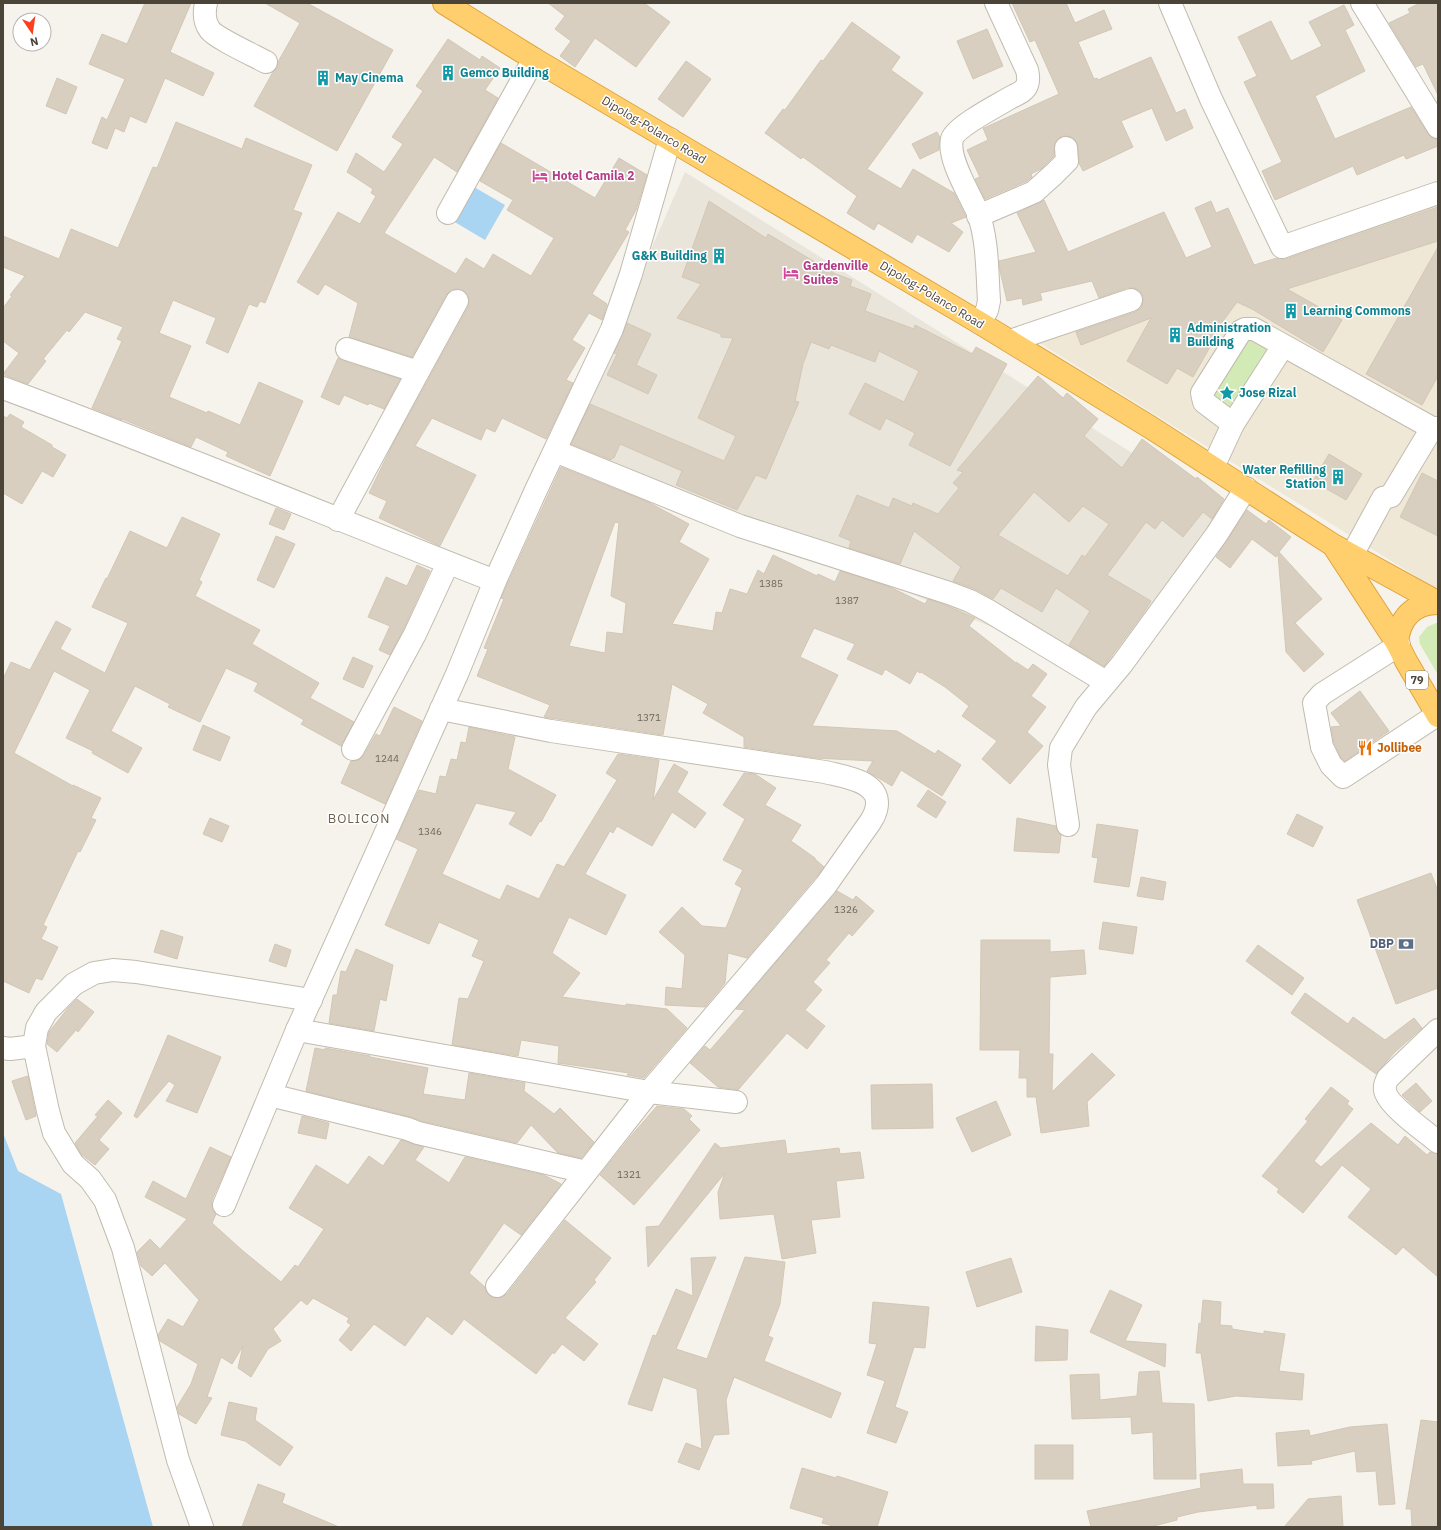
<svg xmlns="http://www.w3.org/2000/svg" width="1441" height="1530" viewBox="0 0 1441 1530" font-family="'IBM Plex Sans',sans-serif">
  <rect width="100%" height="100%" fill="#f6f3ec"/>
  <!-- residential -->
  <polygon fill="#eae5da" points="685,172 1223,510 1108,675 563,450"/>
  <!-- education -->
  <polygon fill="#efe8d6" points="1438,206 1438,590 1033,339"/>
  <!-- green -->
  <g fill="#d2eab5">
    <polygon points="1248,339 1254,340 1272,352 1233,410 1213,397 1212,389"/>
    <polygon points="1436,623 1438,624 1438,675 1420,644 1419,637 1427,627"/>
  </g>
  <!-- water -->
  <g fill="#a9d4f2">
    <polygon points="474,187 505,205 485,240 453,221"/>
    <polygon points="3,1133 18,1171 61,1194 153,1527 3,1527"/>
  </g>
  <!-- building -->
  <g fill="#d8cfc1" stroke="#d3c7b4" fill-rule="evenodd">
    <polygon points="145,3 191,3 170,52 214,73 203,96 165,78 146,123 130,116 124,132 115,128 107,149 92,143 102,117 107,120 125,79 89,64 102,34 127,44"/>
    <polygon points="265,3 307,3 393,50 337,151 254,106 273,72 277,68 278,62 300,23"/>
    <polygon points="548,3 644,3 670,22 636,67 595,38 575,67 560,56 571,41 555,29 565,16"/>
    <polygon points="1012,3 1066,3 1075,23 1104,10 1112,29 1078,42 1094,79 1097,78 1098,80 1151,57 1176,113 1185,109 1193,128 1166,141 1152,108 1121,121 1133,147 1083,171 1079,163 1078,147 1076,141 1072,137 1065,136 1059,138 1055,142 1054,156 1041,169 1031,174 1032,177 1027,181 985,199 975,179 980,177 967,150 988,140 983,128 984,128 1059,94 1035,40 1030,42"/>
    <polygon points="1420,3 1438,3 1438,95 1423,64 1416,67 1389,23 1410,13 1408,9"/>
    <polygon points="1344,5 1354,25 1345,30 1365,71 1315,96 1335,139 1411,107 1428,134 1432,138 1438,139 1438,146 1406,159 1404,155 1357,175 1353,166 1275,200 1262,171 1282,162 1244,82 1257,76 1238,37 1271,21 1291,61 1322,46 1309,22"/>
    <polygon points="852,22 900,57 891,70 923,93 867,169 901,189 913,169 954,193 966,217 951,223 963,232 949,252 917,234 912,243 878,223 874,230 847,213 857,196 803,157 801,159 765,133 783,109 785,110 821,60 823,61"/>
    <polygon points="987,29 1003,66 973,79 957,41"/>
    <polygon points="448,39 480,60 482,56 500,68 485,90 498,98 457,172 434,157 384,233 456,274 466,258 484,269 493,254 531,276 554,238 507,210 513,200 480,181 501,143 595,198 619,158 647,175 636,210 625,230 629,232 592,294 607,304 602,320 589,313 572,340 585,348 566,380 573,383 546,439 502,418 495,432 486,428 481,440 432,418 415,446 476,475 440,546 379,518 387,501 369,493 394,442 468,307 469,301 468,295 463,290 457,289 451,290 446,295 412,357 349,337 358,303 325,284 318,295 297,282 338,212 360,224 376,196 371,193 373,189 347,172 356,153 384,172 403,144 392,137 423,91 416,86"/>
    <polygon points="686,61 711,79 683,117 658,99"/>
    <polygon points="57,78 77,87 66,114 46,106"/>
    <polygon points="176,122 242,149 246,138 312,165 293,210 302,213 265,303 260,301 257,307 249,304 228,353 206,343 216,318 173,300 159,333 191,346 169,397 207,413 208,411 240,425 259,382 303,401 270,476 226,456 228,452 196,437 191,447 122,419 122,420 92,408 122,341 117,339 123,327 85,312 69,332 67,330 43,359 46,361 28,384 7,376 3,374 19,353 3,341 3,308 12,296 10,295 25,276 3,267 3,236 59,259 71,229 118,248 153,167 157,168"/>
    <polygon points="937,132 940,138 939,150 920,159 912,144"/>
    <polygon points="1044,200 1068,252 1164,212 1186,258 1212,247 1195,208 1211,201 1216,213 1228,208 1254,265 1277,258 1286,259 1438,207 1438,241 1287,289 1342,320 1323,352 1252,309 1237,302 1212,336 1215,338 1193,377 1177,368 1167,384 1127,361 1151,318 1081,345 1076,332 1135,312 1141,308 1143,302 1143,296 1139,290 1134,288 1127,288 1099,298 1092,281 1040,293 1042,300 1023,305 1022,298 1007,301 1000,271 999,261 1036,252 1017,213"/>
    <polygon points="709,201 766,238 768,234 820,265 834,270 833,273 852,280 850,286 871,294 865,311 914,329 915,325 972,354 976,347 1007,364 950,466 909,445 915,433 886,418 880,430 849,414 865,383 904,402 919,371 879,351 875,362 831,345 829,349 811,342 803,364 795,401 799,402 766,479 756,475 737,510 676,485 682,471 620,444 614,458 612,458 611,460 571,444 590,404 724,461 736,436 698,418 733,338 721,337 721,334 677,318 701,284 682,277"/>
    <polygon points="1438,247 1438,376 1422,405 1366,374"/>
    <polygon points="627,323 651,334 636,365 657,375 648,394 607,375 617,354 614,353"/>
    <polygon points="338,358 343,361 400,379 384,409 369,403 368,405 344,395 339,405 321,397"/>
    <path d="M1038,376L1063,398L1067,393L1098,419L1084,436L1122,468L1142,439L1196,479L1197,477L1224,499L1212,519L1203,512L1183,537L1162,520L1155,529L1146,522L1107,575L1151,601L1142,615L1104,666L1069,645L1090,611L1056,588L1042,612L1001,588L993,599L975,589L953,581L961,567L914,531L900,564L849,548L851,541L839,536L857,495L889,508L893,498L912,506L913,503L938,514L959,488L953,483L963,472L957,470ZM1034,492L1069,522L1083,506L1109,524L1085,557L1082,555L1068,576L998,535Z"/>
    <polygon points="10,414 24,422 21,427 52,445 52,447 66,455 53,477 42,471 22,504 3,493 3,416 7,418"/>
    <polygon points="1329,454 1362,474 1346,500 1313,481"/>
    <path d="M561,467L648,502L689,524L679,542L709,559L672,624L713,631L716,612L722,613L730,589L747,594L758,570L764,574L773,555L817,576L818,574L835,582L840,571L890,587L925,604L928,599L945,605L975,618L969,626L1016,663V662L1028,670L1033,664L1047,674L1031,696L1046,707L1027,732L1043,746L1010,784L982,759L997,741L962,716L969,706L945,687L921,672L920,673L917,671L910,684L885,669L882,675L847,659L855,644L814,628L800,657L838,675L812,726L897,731L935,754L938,750L961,765L942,796L901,770L892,786L867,771L873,761L815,758L744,747V737L703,713L708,704L672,684L663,735L544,717L550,705L477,676L488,649L484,648L504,599L501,598ZM615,522L619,523L611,596L626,603L623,634L607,632L605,653L569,646Z"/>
    <polygon points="1422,473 1438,481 1438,536 1400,517"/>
    <polygon points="276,508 291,514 284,530 269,524"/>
    <polygon points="1247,510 1266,524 1269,520 1291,537 1279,552 1322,599 1295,623 1324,654 1304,672 1286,652 1278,554 1276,557 1252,539 1230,568 1216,557"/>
    <polygon points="182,517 220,534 199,580 202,582 195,596 260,630 252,644 319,683 310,698 354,722 341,746 301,724 304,720 254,691 258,683 226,668 200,722 168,707 170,704 135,686 111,731 142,748 128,773 92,753 93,751 66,738 90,690 54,671 14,753 73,786 73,785 101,798 91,818 96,820 80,852 78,851 43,925 47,927 41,939 58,947 42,980 36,978 29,993 3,981 3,679 11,662 30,670 56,621 71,629 60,649 105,673 128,623 92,607 106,578 107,579 130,531 167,548"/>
    <polygon points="276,536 295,544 274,588 257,580"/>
    <polygon points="417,565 430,571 404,628 390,655 379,650 390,626 368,617 386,577 407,586"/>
    <polygon points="353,657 373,666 363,688 343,679"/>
    <polygon points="1360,691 1389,731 1345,761 1341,758 1334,743 1331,727 1341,726 1331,713"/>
    <polygon points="394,707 422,721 385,804 341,783 351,761 359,760 364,755 376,734 380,736"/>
    <polygon points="203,725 230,737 220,761 193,750"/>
    <polygon points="469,727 515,737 508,769 556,795 541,822 540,821 531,836 509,824 516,812 476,803 442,874 500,900 507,885 539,899 557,864 564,867 617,780 606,773 618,754 659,760 653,800 674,764 688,772 677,792 706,813 695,828 672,812 652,846 617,826 613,833 610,831 585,874 626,895 606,935 569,917 552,953 580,973 562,997 626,1006 626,1004 667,1009 687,1028 644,1078 627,1075 629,1073 558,1063 559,1046 521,1040 518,1056 452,1045 459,998 468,999 484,961 472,956 479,940 439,922 429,944 385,925 418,849 396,839 419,790 436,794 440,776 446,777 451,759 457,760 461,742 466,743"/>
    <polygon points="744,773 755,774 776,788 765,805 801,825 791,841 815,858 815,859 824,867 816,877 747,958 728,953 725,983 705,1007 665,1005 666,987 682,989 685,955 659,932 682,907 702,926 726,928 742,888 735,884 743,870 723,860 745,819 723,805"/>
    <polygon points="928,790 946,802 936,818 917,806"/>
    <polygon points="1297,814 1323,827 1313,847 1287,834"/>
    <polygon points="210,818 229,826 222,842 203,834"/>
    <polygon points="1017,818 1056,826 1058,832 1061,835 1059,853 1014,851"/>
    <polygon points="1097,824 1138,830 1129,887 1094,882 1098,858 1092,857"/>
    <polygon points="1431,873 1438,891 1438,988 1396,1004 1357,900"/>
    <polygon points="1141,877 1166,882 1163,900 1137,896"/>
    <polygon points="837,891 853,900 856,896 874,911 852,936 849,933 826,960 830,963 813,982 822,990 805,1010 825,1026 807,1049 787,1033 738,1090 718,1087 690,1063 705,1046 710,1050 745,1010 736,1009"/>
    <polygon points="1103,922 1137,927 1133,954 1099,949"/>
    <polygon points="161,930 183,937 177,959 154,952"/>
    <polygon points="981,940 1050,940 1050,952 1084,950 1086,974 1050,977 1049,1054 1053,1054 1052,1092 1092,1053 1115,1075 1087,1102 1089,1126 1041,1133 1036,1097 1027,1097 1027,1078 1019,1078 1020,1050 980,1050"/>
    <polygon points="275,944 291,950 286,967 269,961"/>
    <polygon points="1258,945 1304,978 1292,995 1246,961"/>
    <polygon points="356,949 393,965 386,1001 380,999 374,1031 329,1023 333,995 337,995 341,971 346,972"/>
    <polygon points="1305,993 1348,1024 1353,1017 1385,1040 1414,1018 1422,1028 1394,1053 1376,1074 1291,1013"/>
    <polygon points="77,999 94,1012 78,1032 76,1030 57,1052 47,1044 49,1032 68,1008"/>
    <polygon points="168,1035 221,1057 197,1113 166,1101 175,1085 169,1081 137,1118 134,1116"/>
    <polygon points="315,1048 325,1050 325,1048 370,1056 370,1057 428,1068 423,1094 465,1100 469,1073 525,1083 524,1091 554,1114 560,1108 594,1142 581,1158 558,1153 531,1125 517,1143 422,1121 411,1117 306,1091"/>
    <polygon points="28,1076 36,1116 26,1120 12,1081"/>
    <polygon points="1416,1083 1432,1101 1420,1112 1402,1095"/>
    <polygon points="932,1084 933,1128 872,1129 871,1085"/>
    <polygon points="1331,1087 1349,1101 1347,1104 1353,1109 1314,1161 1321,1167 1371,1123 1398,1145 1405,1136 1427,1155 1430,1152 1438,1154 1438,1277 1403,1247 1396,1255 1348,1217 1371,1189 1342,1165 1303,1213 1277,1192 1279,1189 1262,1176 1308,1121 1305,1119"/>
    <polygon points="108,1100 122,1113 99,1140 109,1149 95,1165 81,1154 75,1143 98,1116 95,1115"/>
    <polygon points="996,1101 1011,1135 972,1152 956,1118"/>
    <polygon points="657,1106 684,1109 692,1116 689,1119 700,1130 634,1205 600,1175 631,1136"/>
    <polygon points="302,1116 329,1123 326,1139 298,1133"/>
    <polygon points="401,1140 424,1147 415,1160 449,1183 465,1157 544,1175 561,1184 521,1235 504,1223 469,1273 485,1287 486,1291 490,1296 496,1298 502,1297 507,1294 565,1220 611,1258 594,1280 596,1282 565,1318 598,1344 584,1361 562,1344 554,1354 553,1352 536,1374 464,1319 452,1335 427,1316 405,1346 374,1324 351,1351 339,1340 351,1325 347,1322 349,1318 313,1298 307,1305 301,1300 273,1329 281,1341 268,1349 251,1377 238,1368 243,1346 232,1364 221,1357 207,1397 212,1398 196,1424 179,1414 177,1407 191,1384 198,1364 160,1341 158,1335 168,1319 183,1327 199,1300 165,1263 152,1276 141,1266 137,1252 150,1239 160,1249 187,1219 145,1197 153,1181 186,1199 210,1147 231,1157 212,1200 212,1207 216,1214 212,1223 243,1251 281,1282 295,1265 298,1267 324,1229 289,1208 316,1165 348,1185 369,1156 383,1166"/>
    <polygon points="785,1140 787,1154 839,1148 840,1154 860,1152 864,1178 836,1181 840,1217 811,1220 816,1253 782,1259 774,1214 720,1219 718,1192 725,1173 648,1267 646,1227 659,1226 715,1143 721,1148"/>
    <polygon points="716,1257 676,1349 707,1359 745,1257 785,1262 780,1304 768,1336 773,1338 764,1361 841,1393 831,1418 734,1377 726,1400 729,1434 714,1435 699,1470 678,1462 686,1443 702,1449 697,1389 663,1377 652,1411 628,1404 653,1335 656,1336 676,1289 693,1296 691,1258"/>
    <polygon points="1011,1258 1022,1292 977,1307 966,1272"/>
    <polygon points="1110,1290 1142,1305 1125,1341 1166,1344 1165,1367 1090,1332"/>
    <polygon points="1203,1300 1221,1302 1220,1325 1232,1326 1232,1329 1264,1334 1264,1331 1285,1334 1279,1371 1304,1374 1302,1400 1236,1396 1208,1401 1201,1353 1196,1353 1199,1323 1201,1324"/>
    <polygon points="873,1302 929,1307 925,1348 914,1347 895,1407 908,1412 896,1443 867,1433 885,1381 867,1375 877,1344 869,1343"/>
    <polygon points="1036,1326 1068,1330 1067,1360 1035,1361"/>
    <polygon points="1159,1371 1162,1403 1194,1404 1196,1479 1154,1479 1153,1432 1132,1434 1131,1417 1072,1419 1070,1375 1099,1374 1100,1400 1137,1396 1139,1372"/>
    <polygon points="229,1402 257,1408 255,1420 293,1447 280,1466 245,1441 221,1435"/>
    <polygon points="1421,1420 1438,1422 1438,1527 1412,1527 1411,1509 1406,1509"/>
    <polygon points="1387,1424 1395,1504 1379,1505 1376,1471 1357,1472 1355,1451 1311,1461 1312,1464 1278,1466 1276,1433 1309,1430 1310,1436 1350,1427"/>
    <rect x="1035" y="1445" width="38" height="34"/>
    <polygon points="802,1468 836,1478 837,1476 888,1492 877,1527 837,1527 822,1523 824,1518 790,1508"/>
    <polygon points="1242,1469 1243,1484 1273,1484 1274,1508 1257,1509 1257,1505 1198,1512 1177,1517 1177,1520 1150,1527 1091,1527 1087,1511 1201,1488 1200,1474"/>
    <polygon points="258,1484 285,1494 282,1503 339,1527 242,1527"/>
    <polygon points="1341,1496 1343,1527 1284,1527 1308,1499"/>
  </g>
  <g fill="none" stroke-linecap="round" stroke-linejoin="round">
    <!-- minor casing -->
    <g stroke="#c2bbae" stroke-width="24">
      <g id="minor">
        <path d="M206,3C204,12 204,22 210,30C216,38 255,56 266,62"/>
        <polyline points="1170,3 1211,99 1282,247 1438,193"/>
        <polyline points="1362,3 1438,127"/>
        <polyline points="448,213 534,59"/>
        <polyline points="978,216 1034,192 1054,174 1067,161 1066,148"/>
        <path d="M980,323L987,310L989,301C987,272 988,240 978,213C970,195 947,158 952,139C956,127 996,106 1008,99C1014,95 1025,92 1027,85C1029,80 1028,74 1027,70L996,3"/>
        <polyline points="1010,341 1131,300"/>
        <polyline points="347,349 418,372"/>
        <path d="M3,388C168,449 331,517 495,581"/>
        <polyline points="1233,424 1204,402 1202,393 1241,331 1245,329 1254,329 1432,428"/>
        <polyline points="555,451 740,526 949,593 970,601 987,610 1101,679 1108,680"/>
        <polyline points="1213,467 1233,424 1283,346"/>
        <polyline points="338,520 418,372 457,301"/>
        <polyline points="1352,555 1383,498 1391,496 1432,428 1438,428"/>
        <polyline points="1399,645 1322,694 1314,703 1322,747 1331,765 1343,777 1437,715"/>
        <path d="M441,709L551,731L825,772C844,777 884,781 876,810C875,814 873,818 871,821L826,885L649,1092L497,1286"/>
        <polyline points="353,749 415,634 448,563"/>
        <polyline points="1068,825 1059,765 1061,748 1086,707 1122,664 1217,534 1246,488"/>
        <polyline points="297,1030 649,1092 736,1102"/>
        <path d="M1438,1030L1388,1078C1386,1082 1384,1085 1385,1090C1386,1104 1426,1132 1438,1142"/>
        <polyline points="3,1048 10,1049 34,1046"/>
        <polyline points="270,1095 408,1129 418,1133 586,1172"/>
        <polyline points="224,1205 297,1030 457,674 495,581 536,490 612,329 631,274 670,139"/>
        <polyline points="202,1527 178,1460 123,1248 105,1200 90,1179 73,1164 54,1133 48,1111 34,1046 37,1028 46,1012 74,984 94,973 113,970 136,972 311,1000"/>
      </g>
    </g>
    <!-- highway casing -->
    <g stroke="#e0a43c" stroke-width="24">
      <g id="highway">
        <polyline points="444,3 534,59 980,323 1150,427 1333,545 1437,602"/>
        <polyline points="1335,548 1397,643 1406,661 1438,716"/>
        <path d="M1397,643C1399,619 1413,603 1438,603"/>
      </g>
    </g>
    <!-- minor -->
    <use href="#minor" stroke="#fff" stroke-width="22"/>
    <!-- highway -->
    <use href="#highway" stroke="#ffcf6e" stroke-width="22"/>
  </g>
  <!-- icons -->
  <defs>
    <g id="building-bare" transform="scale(1.2)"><path d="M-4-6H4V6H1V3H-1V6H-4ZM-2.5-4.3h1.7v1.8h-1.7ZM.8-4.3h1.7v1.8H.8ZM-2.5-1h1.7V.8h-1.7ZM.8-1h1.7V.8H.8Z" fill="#0f9aa8" stroke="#fff" stroke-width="2.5" paint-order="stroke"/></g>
    <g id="hotel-bare" transform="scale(1.2)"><path d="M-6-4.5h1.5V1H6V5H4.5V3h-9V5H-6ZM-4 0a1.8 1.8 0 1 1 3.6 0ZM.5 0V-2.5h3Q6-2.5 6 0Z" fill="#d1479c" stroke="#fff" stroke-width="2.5" paint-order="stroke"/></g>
    <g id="sight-bare" transform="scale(1.2)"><path d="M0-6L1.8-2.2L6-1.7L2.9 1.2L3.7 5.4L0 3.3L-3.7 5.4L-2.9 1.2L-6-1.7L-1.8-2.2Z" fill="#0f9aa8" stroke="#fff" stroke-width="2.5" paint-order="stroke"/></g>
    <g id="restaurant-bare" transform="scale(1.2)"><path d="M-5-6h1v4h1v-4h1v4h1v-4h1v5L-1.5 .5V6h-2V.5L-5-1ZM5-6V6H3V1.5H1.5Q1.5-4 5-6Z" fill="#e8710a" stroke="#fff" stroke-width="2.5" paint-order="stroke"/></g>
    <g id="bank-bare" transform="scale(1.2)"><path d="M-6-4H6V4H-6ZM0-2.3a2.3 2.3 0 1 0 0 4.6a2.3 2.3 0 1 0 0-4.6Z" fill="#5c6f8a" stroke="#fff" stroke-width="2.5" paint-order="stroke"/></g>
  </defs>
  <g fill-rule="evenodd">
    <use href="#building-bare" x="448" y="73"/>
    <use href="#building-bare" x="323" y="78"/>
    <use href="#hotel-bare" x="540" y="176"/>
    <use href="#building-bare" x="719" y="256"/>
    <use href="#hotel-bare" x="791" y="273"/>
    <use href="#building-bare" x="1291" y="311"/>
    <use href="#building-bare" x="1175" y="335"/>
    <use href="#sight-bare" x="1227" y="393"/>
    <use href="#building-bare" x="1338" y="477"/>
    <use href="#restaurant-bare" x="1365" y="748"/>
    <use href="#bank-bare" x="1406" y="944"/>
  </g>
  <g text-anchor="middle" stroke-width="3" stroke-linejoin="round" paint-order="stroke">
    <!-- number labels -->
    <g font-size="10" fill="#6e675b">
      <text x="771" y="587">1385</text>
      <text x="847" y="604">1387</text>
      <text x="649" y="721">1371</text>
      <text x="387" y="762">1244</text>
      <text x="430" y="835">1346</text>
      <text x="846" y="913">1326</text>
      <text x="629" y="1178">1321</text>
    </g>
    <!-- shield labels -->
    <rect fill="#fff" stroke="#817c74" stroke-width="1" x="1406" y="671" width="22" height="18" rx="3"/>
    <g font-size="11" font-weight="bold" fill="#4b4439">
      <text x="1417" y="684">79</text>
    </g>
    <!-- culture labels -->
    <g font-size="12" font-weight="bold" fill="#0d838f" stroke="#fff" text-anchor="start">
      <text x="460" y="77">Gemco Building</text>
      <text x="335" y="82">May Cinema</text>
      <text x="707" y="260" text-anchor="end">G&amp;K Building</text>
      <text x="1303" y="315">Learning Commons</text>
      <text x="1187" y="332">Administration<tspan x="1187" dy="14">Building</tspan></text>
      <text x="1239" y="397">Jose Rizal</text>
      <text x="1326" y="474" text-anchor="end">Water Refilling<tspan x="1326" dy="14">Station</tspan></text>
    </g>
    <!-- street labels -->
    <g font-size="12" fill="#4b4439" stroke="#fff">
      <text transform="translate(654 130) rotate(31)" y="4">Dipolog-Polanco Road</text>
      <text transform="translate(932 295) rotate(31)" y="4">Dipolog-Polanco Road</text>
    </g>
    <!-- hotel labels -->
    <g font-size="12" font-weight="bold" fill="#b23c85" stroke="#fff" text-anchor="start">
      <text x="552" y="180">Hotel Camila 2</text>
      <text x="803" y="270">Gardenville<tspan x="803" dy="14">Suites</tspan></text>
    </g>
    <!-- food labels -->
    <g font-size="12" font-weight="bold" fill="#c56008" stroke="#fff" text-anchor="start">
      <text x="1377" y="752">Jollibee</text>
    </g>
    <!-- service labels -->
    <g font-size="12" font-weight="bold" fill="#4e5e75" stroke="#fff" text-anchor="end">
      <text x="1394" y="948">DBP</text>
    </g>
    <!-- neighbourhood labels -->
    <g font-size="13" letter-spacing="1" fill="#6e6250" stroke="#fff">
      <text x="359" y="823">BOLICON</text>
    </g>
  </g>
  <!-- border -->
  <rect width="1441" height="1530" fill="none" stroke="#4b4439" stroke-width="8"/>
  <!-- north arrow -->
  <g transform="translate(32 32) rotate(167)"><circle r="19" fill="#ffffff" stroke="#b7b4b0"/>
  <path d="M0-3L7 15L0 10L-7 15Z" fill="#fc3f1d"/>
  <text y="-6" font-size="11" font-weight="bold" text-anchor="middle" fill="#4b4439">N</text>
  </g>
</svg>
